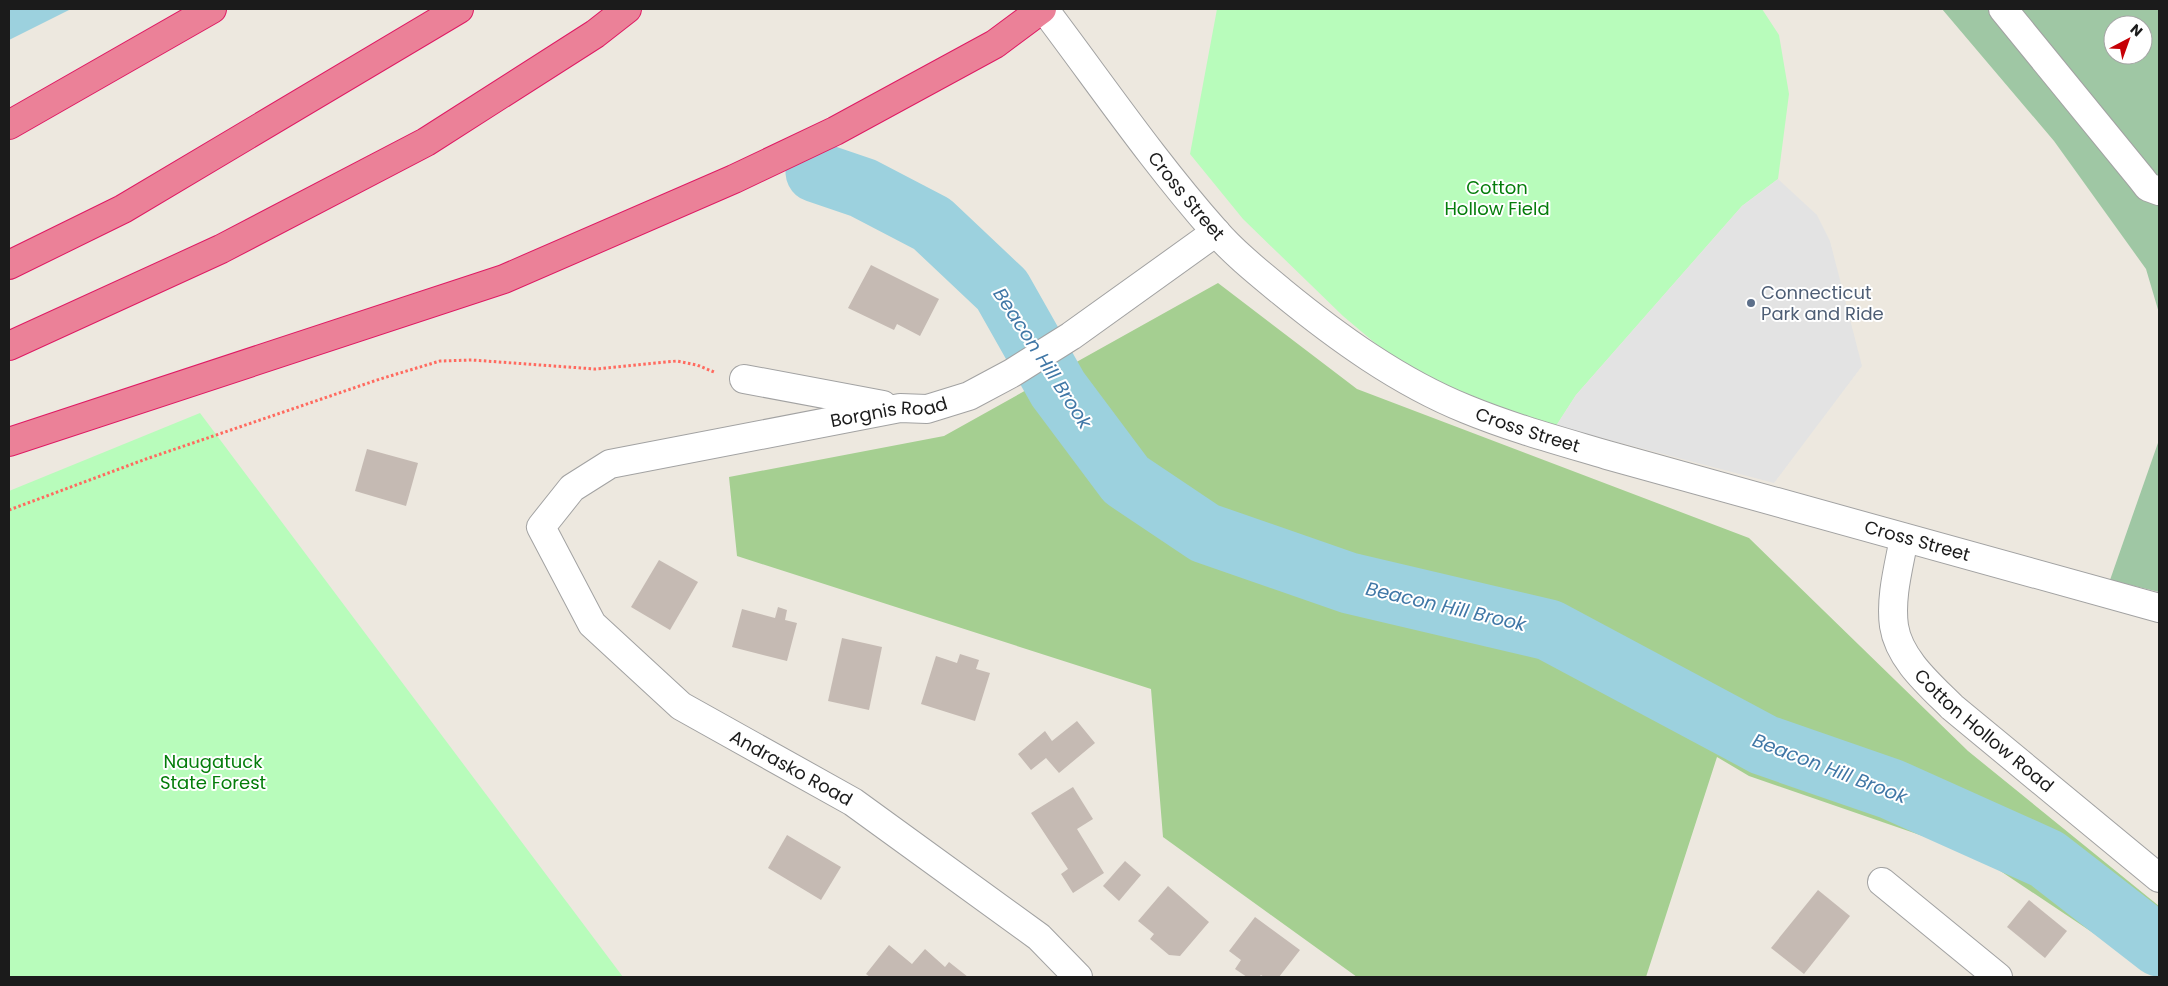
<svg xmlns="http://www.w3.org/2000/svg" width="2168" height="986" viewBox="0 0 2168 986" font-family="Poppins,sans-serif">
  <rect width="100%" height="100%" fill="#ede8df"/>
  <!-- forest -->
  <polygon fill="#a5cf91" points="1218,283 1357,389 1749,538 1968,751 2159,906 2159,977 1975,854 1749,776 1717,757 1646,977 1357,977 1163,837 1151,689 737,556 729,477 944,436"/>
  <!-- cemetery -->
  <g fill="#9fc7a4" fill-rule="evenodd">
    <path d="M1942,9H2159V313L2146,269L2054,141ZM2113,25H2143V55H2113Z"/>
    <polygon points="2159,440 2159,592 2110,580"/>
  </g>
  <!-- park -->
  <g fill="#b8fcbb">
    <polygon points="1217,9 1762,9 1779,35 1789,94 1778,179 1742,206 1576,395 1556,426 1462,396 1388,354 1343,316 1243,219 1190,154"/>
    <polygon points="200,413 623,977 9,977 9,491"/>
  </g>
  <!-- parking -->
  <polygon fill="#e3e3e3" points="1778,179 1817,215 1830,241 1862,366 1774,483 1556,426 1576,395 1742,206"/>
  <!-- water -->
  <polygon fill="#9cd1de" points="9,9 71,9 9,40"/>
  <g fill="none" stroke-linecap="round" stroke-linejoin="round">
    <!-- river -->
    <polyline stroke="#9cd1de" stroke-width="61" points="816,172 863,188 932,224 1002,290 1058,389 1126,480 1205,533 1349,583 1549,630 1764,745 1891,789 2047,859 2159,946"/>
  </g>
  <!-- building -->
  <g fill="#c5bab3">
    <polygon points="871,265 939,299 920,336 897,324 894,330 848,308"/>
    <polygon points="367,449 418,463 406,506 355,491"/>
    <polygon points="659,560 698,582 670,630 631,607"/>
    <polygon points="778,607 787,610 785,620 797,623 787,661 732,647 742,609 775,618"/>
    <polygon points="842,638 882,647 869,710 828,701"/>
    <polygon points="960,654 979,660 976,669 990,673 975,721 921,704 936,656 957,663"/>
    <polygon points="1077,721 1095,743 1059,773 1046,758 1031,770 1018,754 1045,731 1052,741"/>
    <polygon points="1073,787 1093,819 1077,829 1104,873 1073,893 1061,874 1068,869 1031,813"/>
    <polygon points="787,835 841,867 821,900 768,868"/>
    <polygon points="1125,861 1141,875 1119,901 1103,886"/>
    <polygon points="1168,886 1209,922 1180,956 1169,955 1150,939 1154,934 1138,921"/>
    <polygon points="1818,890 1850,916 1804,974 1771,948"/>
    <polygon points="2029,900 2067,931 2045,958 2007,927"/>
    <polygon points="1255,917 1300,950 1279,977 1264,977 1261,975 1259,977 1247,977 1235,969 1241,960 1229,951"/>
    <polygon points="889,945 912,964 925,949 945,967 949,962 968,977 870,977 866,974"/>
  </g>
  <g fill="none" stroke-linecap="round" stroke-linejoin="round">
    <!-- minor casing -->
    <g stroke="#a2a2a2" stroke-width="30">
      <g id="minor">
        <path id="s1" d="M1044,9C1100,83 1153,161 1215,231C1234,253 1259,273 1282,292C1337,337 1399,382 1466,409C1512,428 1560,441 1607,455L2159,608"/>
        <polyline points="2003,9 2141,178 2148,187 2159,191"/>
        <polyline points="744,379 883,405"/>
        <path id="s2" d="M1904,538C1899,566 1890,597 1894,626C1899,659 1930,685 1952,707L2159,878"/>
        <polyline points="1882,882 1998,977"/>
        <path id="s3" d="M1078,977L1039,937L853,802L681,706L592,624L541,527L572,488L610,464L900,408L927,409L969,396L1012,373L1071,336L1216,232"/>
      </g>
    </g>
    <!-- highway casing -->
    <g stroke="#de1a63" stroke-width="30">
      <g id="highway">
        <polyline points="9,125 212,9"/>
        <polyline points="9,265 123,209 459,9"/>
        <polyline points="9,346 221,249 426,142 595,34 627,9"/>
        <polyline points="9,442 504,279 734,179 835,131 995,44 1042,9"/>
      </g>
    </g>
    <!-- path -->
    <polyline stroke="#ff6a5f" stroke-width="3" stroke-dasharray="2.5 2.5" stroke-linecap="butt" points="9,510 146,459 380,379 440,361 472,360 595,369 677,361 697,365 714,372"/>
    <!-- minor -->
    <use href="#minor" stroke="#fff" stroke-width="28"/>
    <!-- highway -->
    <use href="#highway" stroke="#eb8198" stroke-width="28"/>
  </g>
  <!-- markers -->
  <circle fill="#5c6f8a" stroke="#fff" stroke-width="2" cx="1751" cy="303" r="5"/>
  <g text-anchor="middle" stroke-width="4" stroke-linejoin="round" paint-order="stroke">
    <!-- park labels -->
    <g font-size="18" fill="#057d0b" stroke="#fff">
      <text x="1497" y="194">Cotton<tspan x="1497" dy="21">Hollow Field</tspan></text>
      <text x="213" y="768">Naugatuck<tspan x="213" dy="21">State Forest</tspan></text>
    </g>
    <!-- street labels -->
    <g font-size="18" fill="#1b1b1b" stroke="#fff">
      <text dy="6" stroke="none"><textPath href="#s1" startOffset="235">Cross Street</textPath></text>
      <text dy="6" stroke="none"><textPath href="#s3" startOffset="1092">Borgnis Road</textPath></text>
      <text dy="6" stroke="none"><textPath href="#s1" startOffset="655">Cross Street</textPath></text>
      <text dy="6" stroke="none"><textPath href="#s1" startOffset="1060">Cross Street</textPath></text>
      <text dy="6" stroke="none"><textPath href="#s2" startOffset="230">Cotton Hollow Road</textPath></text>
      <text transform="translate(791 768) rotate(29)" y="6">Andrasko Road</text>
    </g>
    <!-- service labels -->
    <g font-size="18" fill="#4e5e75" stroke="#fff" text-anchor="start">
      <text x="1761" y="299">Connecticut<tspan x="1761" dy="21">Park and Ride</tspan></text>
    </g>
    <!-- water labels -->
    <g font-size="19" font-style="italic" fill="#4077a6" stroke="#fff">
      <text transform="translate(1043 358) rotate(57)" y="7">Beacon Hill Brook</text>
      <text transform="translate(1446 606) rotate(13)" y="7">Beacon Hill Brook</text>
      <text transform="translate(1830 768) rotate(21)" y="7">Beacon Hill Brook</text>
    </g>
  </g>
  <!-- border -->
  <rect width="2168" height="986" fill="none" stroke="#1b1b1b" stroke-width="20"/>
  <!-- north arrow -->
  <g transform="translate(2128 40) rotate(41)"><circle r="24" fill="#ffffff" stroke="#a4a4a4"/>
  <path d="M0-4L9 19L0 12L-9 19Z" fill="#c60006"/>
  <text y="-8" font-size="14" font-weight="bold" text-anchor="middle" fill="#1b1b1b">N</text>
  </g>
</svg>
